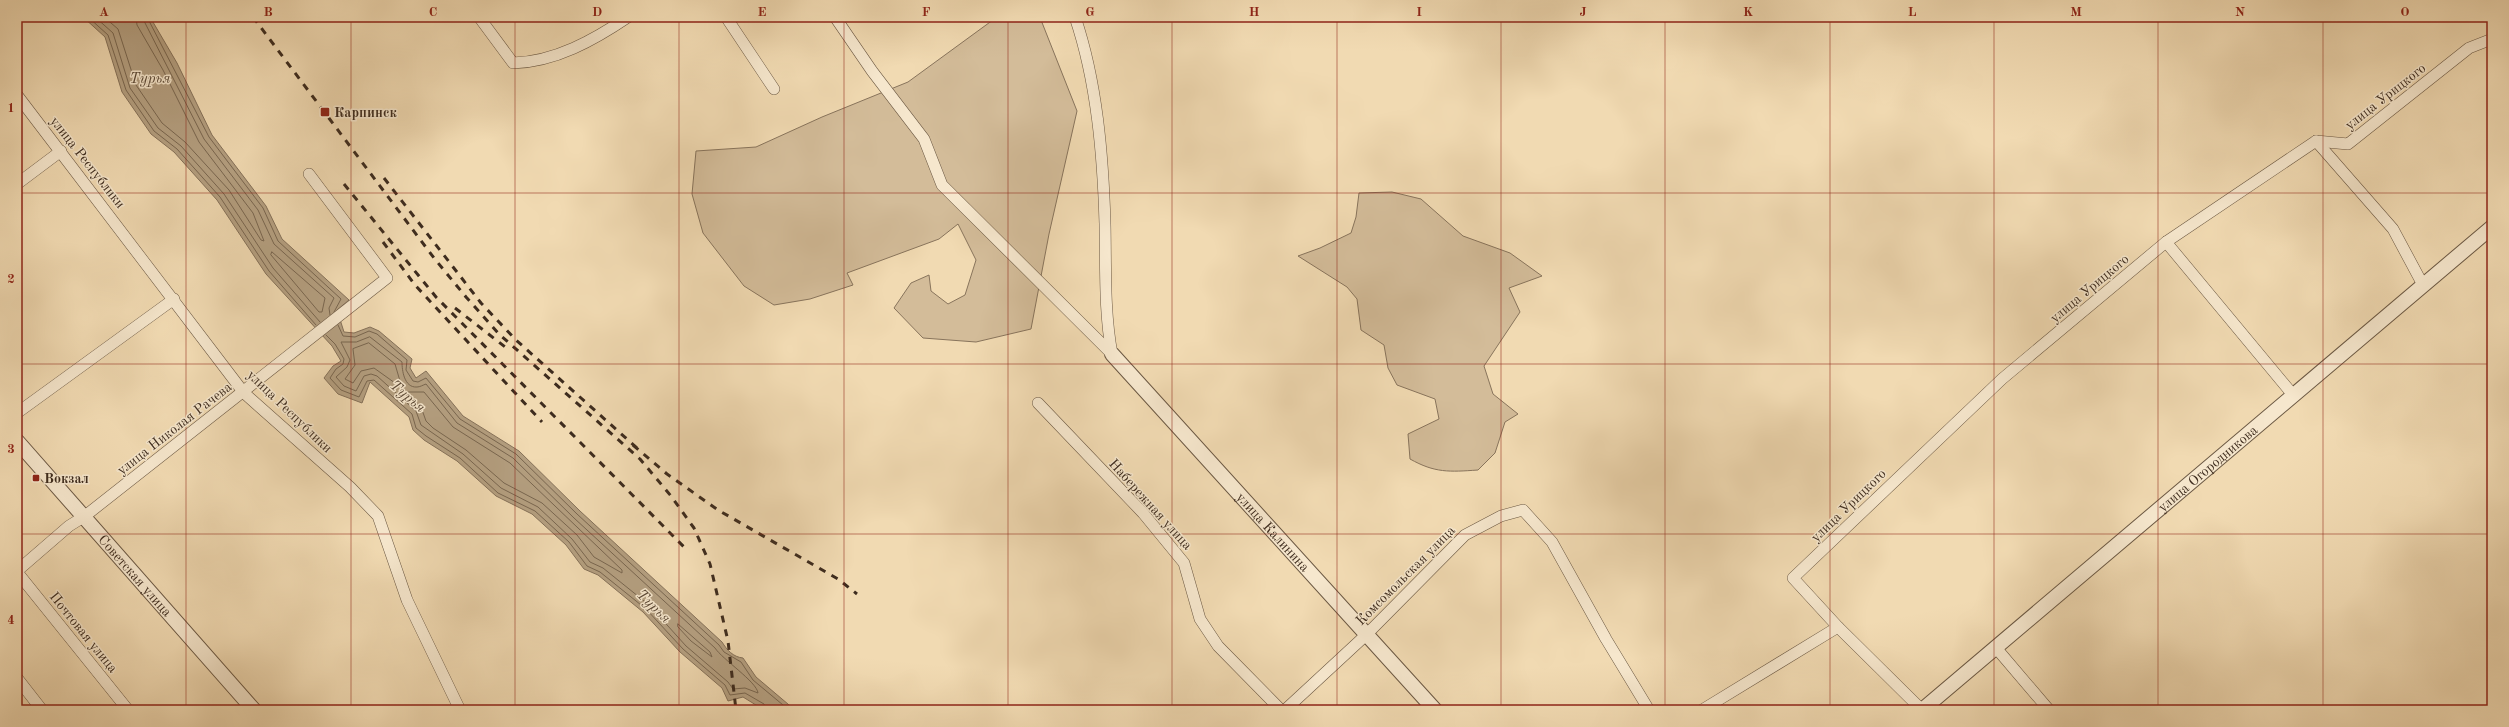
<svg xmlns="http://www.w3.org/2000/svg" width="2509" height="727" viewBox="0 0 2509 727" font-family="'Old Standard TT',serif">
  <rect width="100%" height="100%" fill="#f1dab2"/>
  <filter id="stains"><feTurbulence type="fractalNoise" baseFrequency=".005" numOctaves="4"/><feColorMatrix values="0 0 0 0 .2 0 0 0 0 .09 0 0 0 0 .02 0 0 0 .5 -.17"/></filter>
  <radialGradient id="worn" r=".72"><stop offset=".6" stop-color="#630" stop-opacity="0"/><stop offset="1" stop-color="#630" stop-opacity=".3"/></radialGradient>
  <!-- green -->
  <g fill="#d3bc99" stroke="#88745c">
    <polygon points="997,17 1041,20 1077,111 1049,234 1031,329 976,342 923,338 894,308 911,283 929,275 931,291 948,304 965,295 976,260 958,224 939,239 847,273 853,285 810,299 774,305 744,286 703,233 692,194 696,151 756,147 822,117 908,82"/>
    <path d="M1392,192L1421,199L1463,236L1510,253L1542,276L1509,288L1520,312L1484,366L1493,394L1518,414L1505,422L1495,453L1478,470C1449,472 1435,473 1410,459L1408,434L1439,419L1435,399L1397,385L1388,368L1384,345L1361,330L1357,299L1347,287L1298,256L1320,248L1351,233L1356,217L1359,193Z"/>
  </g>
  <!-- water -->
  <path fill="#b49f80" stroke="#857159" d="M83,17H150L177,63L212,135L266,206L282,239L349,300L337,310L344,332L354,333L370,327L379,331L412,359L410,368L416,378L426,371L463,416L519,451L580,511L722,642C727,650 733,657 743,658L756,677L795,710H764L743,697L728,701L722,688L680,652L643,612L598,575L584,569L566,545L532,514L496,496L457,461L424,440L413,430L409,417L370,382L362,403L338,394L324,378L333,366L341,361L332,346L266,274L217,200L174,152L151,134L122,92L105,37Z"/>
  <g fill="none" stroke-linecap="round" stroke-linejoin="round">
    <!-- shore -->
    <g stroke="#79664f" stroke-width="1">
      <polyline points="88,17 108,35 126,90 154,131 177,149 220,197 269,271 316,325"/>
      <polyline points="95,17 113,33 130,88 158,128 181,146 224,194 273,268 320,322"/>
      <polyline points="104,17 118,29 136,85 162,123 185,142 229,190 261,240 264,241 253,213 199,142 163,70 137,25 136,17"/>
      <polyline points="142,17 204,139 258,210 274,244 334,298 329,308 330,315"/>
      <polyline points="147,17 209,137 263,208 278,241 341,299 334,312"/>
      <polygon points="272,252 325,298 322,312 319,312 271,255"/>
      <polyline points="338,325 343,336 355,337 369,331 377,334 407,360 406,370 413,381 418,382 426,378 460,419 516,454 577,514 719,645 724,652 741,662 753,680 789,710"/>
      <polyline points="326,335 335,344 344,359 343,364 336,369 330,378 341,390 359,397 367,381 374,380 412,414 416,428 426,436 460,458 498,493 535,511 569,542 587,566 600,572 646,609 683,649 725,685 730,695 745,693 764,704 767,710"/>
      <path d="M370,337L402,362C402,370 404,388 417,387C420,387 423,385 426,384L457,423L513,458L574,518L715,648C722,659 757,682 758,693L745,688L733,689L728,682L686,646L649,605L603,568L590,562L572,539L538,507L501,488L463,454L421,425L416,411L377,376L371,374L364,376L356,391L344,386L336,377L347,367L350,360L341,342H356Z"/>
      <polygon points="369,343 395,364 402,388 374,368 361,371 353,383 345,379 355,365 353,349"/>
      <polygon points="407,392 424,392 453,427 510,463 622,570 622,573 594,557 577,535 542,503 504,483 466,450 433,428 426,421 421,407 407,395"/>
      <polygon points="678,624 710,652 712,657 691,641 678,627"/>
    </g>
    <!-- minor casing -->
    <g stroke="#6b5843" stroke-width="12">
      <g id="minor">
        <path d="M479,17L513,63C555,62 594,40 628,17"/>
        <polyline points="726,17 774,89"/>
        <polyline points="835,17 872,71 924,139 942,185 1112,354"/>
        <path d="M1075,17C1097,82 1103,155 1105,224C1106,268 1104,311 1112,354"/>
        <polyline points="17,95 244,393 350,487 378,516 407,600 460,710"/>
        <polyline points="2316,141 2393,229 2423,285"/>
        <polyline points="17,184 61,151"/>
        <polyline points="2166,242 2294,396"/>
        <polyline points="1038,403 1143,513 1184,563 1200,619 1218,646 1281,710"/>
        <polyline points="17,413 174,299"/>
        <polyline points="17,571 69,526 85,516 387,278 309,174"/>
        <polyline points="17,572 128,710"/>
        <polyline points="1997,649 2049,710"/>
        <polyline points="17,678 42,710"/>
        <polyline points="1285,710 1366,635 1465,535 1501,516 1523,510 1552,542 1606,639 1649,710"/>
        <polyline points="1702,710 1838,627"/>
        <polyline points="1922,710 1838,627 1793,578 2002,379 2166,242 2316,141 2348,144 2469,48 2492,39"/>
      </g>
    </g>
    <!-- tertiary casing -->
    <g stroke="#6b5843" stroke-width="16">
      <g id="tertiary">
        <path id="s1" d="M1112,354L1435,710"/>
        <path id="s2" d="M17,441L254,710"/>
        <path id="s3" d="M1922,710L2492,227"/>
      </g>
    </g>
    <!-- minor -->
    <use href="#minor" stroke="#f6e7cd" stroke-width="11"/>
    <!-- tertiary -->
    <use href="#tertiary" stroke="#f6e7cd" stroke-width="14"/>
    <!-- rail -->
    <g stroke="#3e2c1e" stroke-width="3" stroke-dasharray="7 7" stroke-linecap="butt">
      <polyline points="253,17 434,258 466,297 499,334 640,459 671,496 694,528 710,564 728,641 736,710"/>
      <polyline points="384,178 481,303 516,340 637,448"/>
      <polyline points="344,184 436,297 684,547"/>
      <polyline points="383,242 415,285 542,422"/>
      <polyline points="455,308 509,350"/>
      <polyline points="633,445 667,474 718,510 838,579 857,594"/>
    </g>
  </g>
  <!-- grid -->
  <path fill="none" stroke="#8f2418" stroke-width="1" stroke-opacity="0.55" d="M186,17V710M351,17V710M515,17V710M679,17V710M844,17V710M1008,17V710M1172,17V710M1337,17V710M1501,17V710M1665,17V710M1830,17V710M1994,17V710M2158,17V710M2323,17V710M17,193H2492M17,364H2492M17,534H2492"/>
  <!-- markers -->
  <g fill="#8f2418" stroke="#f6e7cd" stroke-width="1.5">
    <rect x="320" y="107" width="10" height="10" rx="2"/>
    <rect x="32" y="474" width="8" height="8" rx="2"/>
  </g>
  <g text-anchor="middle" stroke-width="3" stroke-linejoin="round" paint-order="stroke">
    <!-- street labels -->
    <g font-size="14" fill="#3e2c1e" stroke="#f6e7cd">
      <text transform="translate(2385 96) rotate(-38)" y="5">улица Урицкого</text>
      <text transform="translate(88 162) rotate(52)" y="5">улица Республики</text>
      <text transform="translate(2089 288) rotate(-40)" y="5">улица Урицкого</text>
      <text transform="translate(290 411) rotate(44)" y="5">улица Республики</text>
      <text transform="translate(174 428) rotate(-38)" y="5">улица Николая Рачева</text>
      <text dy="5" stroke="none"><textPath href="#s3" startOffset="374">улица Огородникова</textPath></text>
      <text transform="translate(1151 504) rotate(48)" y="5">Набережная улица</text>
      <text transform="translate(1848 505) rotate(-44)" y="5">улица Урицкого</text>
      <text dy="5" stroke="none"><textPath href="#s1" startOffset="240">улица Калинина</textPath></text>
      <text dy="5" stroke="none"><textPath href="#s2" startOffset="179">Советская улица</textPath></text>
      <text transform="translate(1405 575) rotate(-45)" y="5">Комсомольская улица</text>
      <text transform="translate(84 632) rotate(51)" y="5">Почтовая улица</text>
    </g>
    <!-- poi labels -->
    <g font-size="14" font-weight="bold" fill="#3e2c1e" stroke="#f6e7cd" text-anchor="start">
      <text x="334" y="117">Карпинск</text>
      <text x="44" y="483">Вокзал</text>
    </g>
    <!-- water labels -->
    <g font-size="15" font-style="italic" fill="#5c4936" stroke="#f6e7cd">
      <text x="150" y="83">Турья</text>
      <text transform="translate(408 396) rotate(40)" y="5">Турья</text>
      <text transform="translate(654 606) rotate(44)" y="5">Турья</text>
    </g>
  </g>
  <!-- margin -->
  <rect width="2509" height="727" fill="none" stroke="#f1dab2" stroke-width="44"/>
  <rect x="22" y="22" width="2465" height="683" fill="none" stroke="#8f2418" stroke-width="1.5"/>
  <g font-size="13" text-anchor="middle" font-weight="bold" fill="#8f2418">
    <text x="104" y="16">A</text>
    <text x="268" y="16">B</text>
    <text x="433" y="16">C</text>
    <text x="597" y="16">D</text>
    <text x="762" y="16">E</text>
    <text x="926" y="16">F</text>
    <text x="1090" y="16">G</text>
    <text x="1254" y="16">H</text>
    <text x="1419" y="16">I</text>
    <text x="1583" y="16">J</text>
    <text x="1748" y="16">K</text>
    <text x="1912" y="16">L</text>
    <text x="2076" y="16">M</text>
    <text x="2240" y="16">N</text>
    <text x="2405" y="16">O</text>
    <text x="11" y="112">1</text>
    <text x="11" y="283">2</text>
    <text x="11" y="453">3</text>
    <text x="11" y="624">4</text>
  </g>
  <rect width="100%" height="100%" filter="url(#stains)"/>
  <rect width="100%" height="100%" fill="url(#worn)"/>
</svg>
